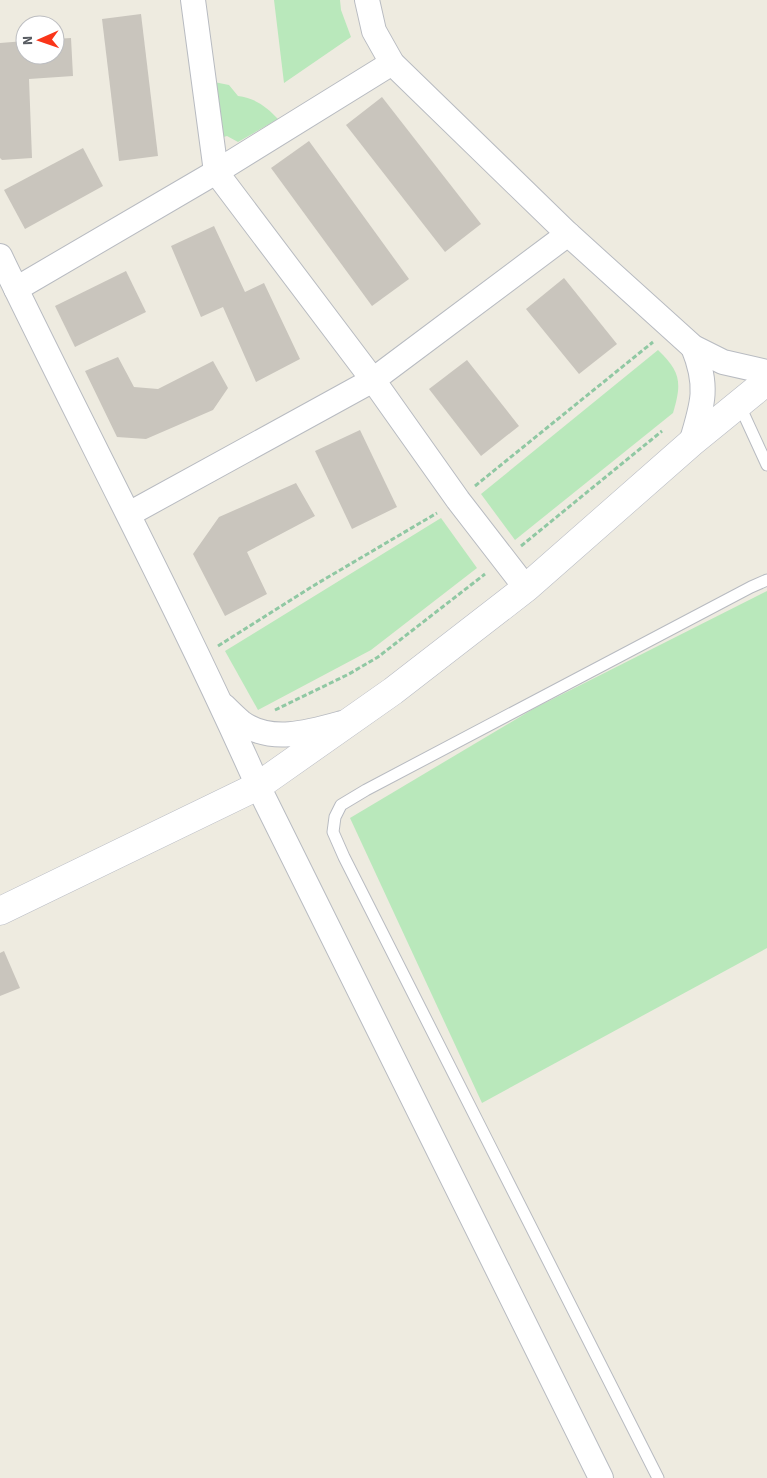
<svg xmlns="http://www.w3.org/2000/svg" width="767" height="1478" viewBox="0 0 767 1478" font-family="'Source Sans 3',sans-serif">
  <rect width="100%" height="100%" fill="#eeebe0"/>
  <!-- green -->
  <g fill="#b9e8bb">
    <polygon points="274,0 340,0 341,10 351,37 284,83"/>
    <path d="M214,82L229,85L238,96C255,98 267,107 278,119L238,142L227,136L220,138Z"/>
    <path d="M658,350C681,372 682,383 673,413L515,540L481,494Z"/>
    <polygon points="441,518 477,568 371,650 258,710 225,651"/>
    <polygon points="767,591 767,948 482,1103 350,818 533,709"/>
  </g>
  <!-- building -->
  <g fill="#c9c5bd">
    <polygon points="141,14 158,156 119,161 102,19"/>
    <polygon points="71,38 73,76 29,79 32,158 2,160 0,158 0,43 25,41 25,55 55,55 55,39"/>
    <polygon points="382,97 481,224 445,252 346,125"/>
    <polygon points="309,141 409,279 372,306 271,168"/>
    <polygon points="83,148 103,186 25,229 4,190"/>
    <polygon points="214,226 245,292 264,283 300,359 256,382 223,307 201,317 171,246"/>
    <polygon points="126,271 146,312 75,347 55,306"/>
    <polygon points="564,278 617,344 579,374 526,309"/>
    <polygon points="118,357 134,387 158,389 213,361 228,388 213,410 146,439 117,437 85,371"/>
    <polygon points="467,360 519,426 481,456 429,389"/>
    <polygon points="360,430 397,507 352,529 315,451"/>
    <polygon points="296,483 315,516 247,552 267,594 225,616 193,554 219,517"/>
    <polygon points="4,951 20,988 0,996 0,953"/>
  </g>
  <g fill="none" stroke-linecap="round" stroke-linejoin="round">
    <!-- lane casing -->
    <g stroke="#b8bbc1" stroke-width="13">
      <g id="lane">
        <polyline points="739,404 767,465"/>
        <polyline points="658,1478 344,857 333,832 335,817 341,805 366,790 751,587 767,580"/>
      </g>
    </g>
    <!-- street casing -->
    <g stroke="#b8bbc1" stroke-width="26">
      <g id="street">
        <polyline points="193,0 216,172 373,380 458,500 526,588"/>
        <polyline points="367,0 374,31 392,63 568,234 693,347 723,362 767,372"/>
        <path d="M0,256C85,433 178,606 258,786L601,1478"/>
        <polyline points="16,289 216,172 392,63"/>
        <path d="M691,443C703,404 709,386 693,347"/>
        <polyline points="129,514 373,380 568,234"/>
        <path d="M224,706C229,711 235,717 241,722C270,744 310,732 342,723"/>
      </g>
    </g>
    <!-- secondary casing -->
    <g stroke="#b9bcc4" stroke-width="29">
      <polyline id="secondary" points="0,911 258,786 393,691 526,588 691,443 767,381"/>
    </g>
    <!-- path -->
    <g stroke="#90c8a3" stroke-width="3" stroke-dasharray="5 2.5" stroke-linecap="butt">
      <polyline points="475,486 653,342"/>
      <polyline points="521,546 662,431"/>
      <polyline points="218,646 313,586 437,513"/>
      <polyline points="275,710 349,674 378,657 485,574"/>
    </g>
    <!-- lane -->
    <use href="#lane" stroke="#fff" stroke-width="11"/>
    <!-- street -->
    <use href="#street" stroke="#fff" stroke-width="24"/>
    <!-- secondary -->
    <use href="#secondary" stroke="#fff" stroke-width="28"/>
  </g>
  <!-- north arrow -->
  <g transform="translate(40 40) rotate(268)"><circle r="24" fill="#ffffff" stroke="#bdbec1"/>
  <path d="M0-4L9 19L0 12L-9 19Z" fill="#fa3519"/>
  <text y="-8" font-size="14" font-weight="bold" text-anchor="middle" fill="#595d63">N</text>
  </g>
</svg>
